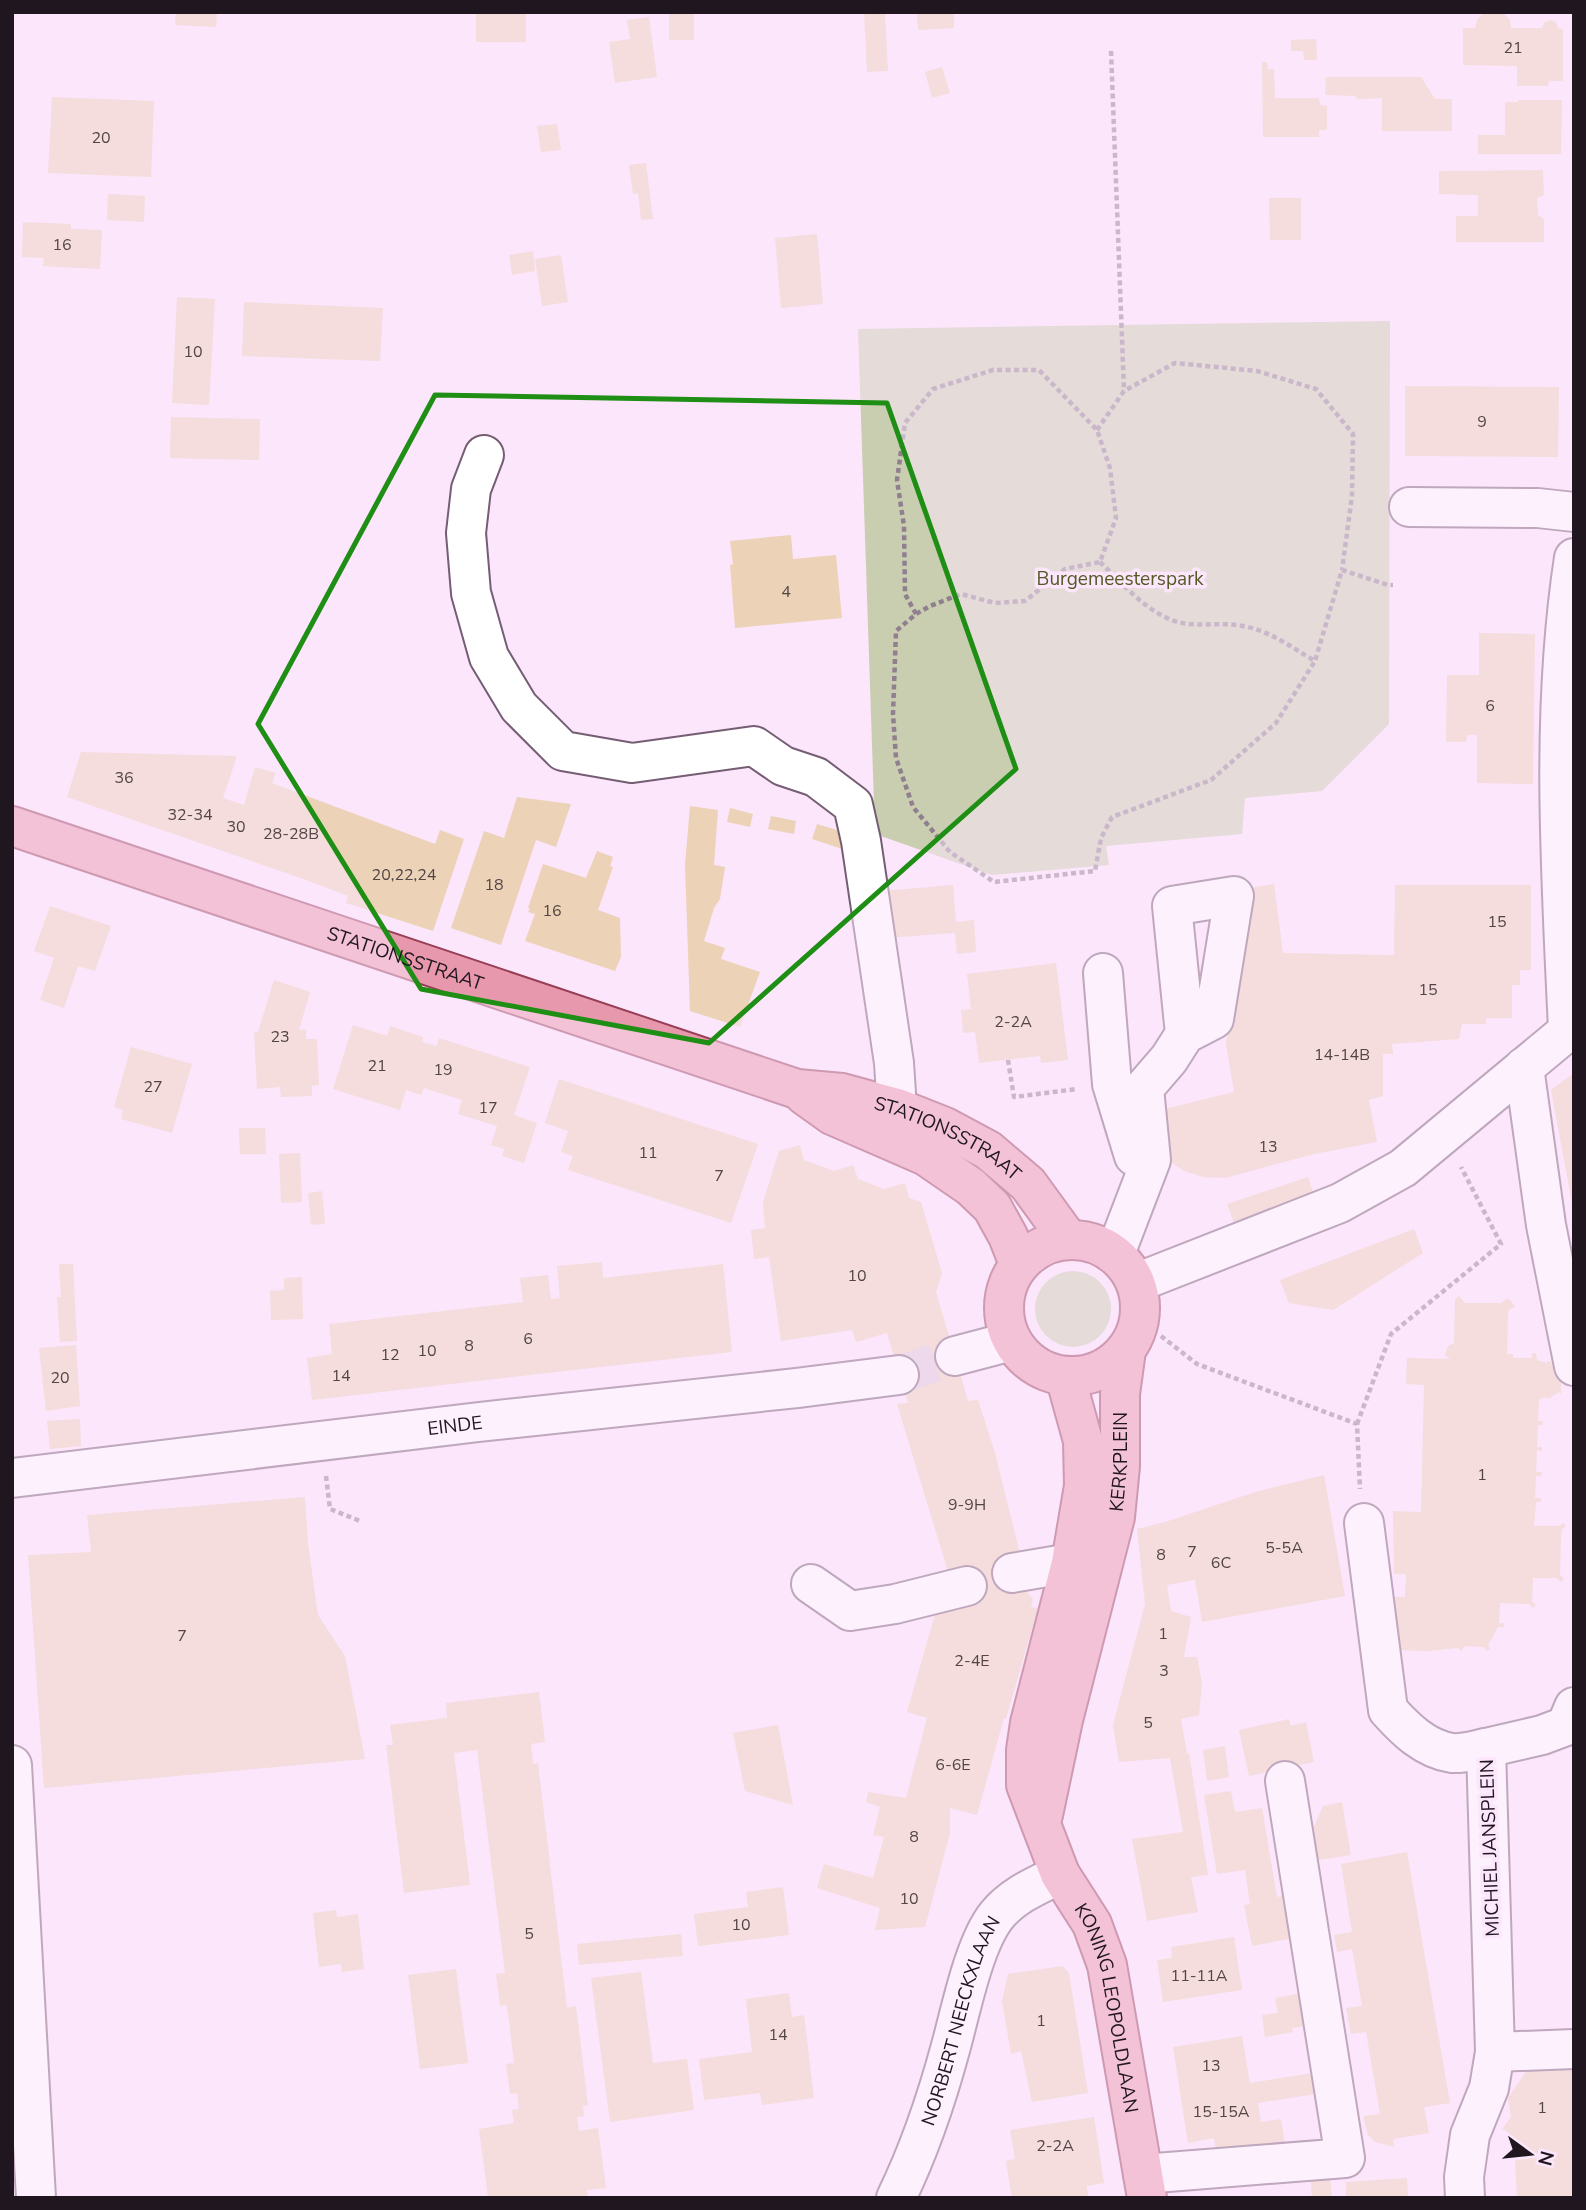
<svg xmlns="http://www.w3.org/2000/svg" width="1586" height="2210" viewBox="0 0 1586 2210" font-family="'Nunito Sans',sans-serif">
  <rect width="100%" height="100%" fill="#fce6fb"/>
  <!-- green -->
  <g fill="#caceb0">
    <polygon points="1390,321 1389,724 1322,791 1245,798 1242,834 1106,846 1109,865 992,875 875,834 858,329"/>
    <circle cx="1073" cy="1309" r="38"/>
  </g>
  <!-- building -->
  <g fill="#ecd2b7">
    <polygon points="176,12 217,12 216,27 175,25"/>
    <rect x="476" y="12" width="50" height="30"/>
    <rect x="669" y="12" width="25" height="28"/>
    <polygon points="864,12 885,12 888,71 867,72"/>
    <polygon points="917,12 954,12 954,28 918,30"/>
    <polygon points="1484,12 1503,12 1510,21 1511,28 1542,28 1545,22 1551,20 1556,22 1558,28 1563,29 1563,81 1549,81 1548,86 1517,86 1517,66 1463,65 1463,28 1475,28 1477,20"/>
    <polygon points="649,17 657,77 615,83 609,42 630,39 627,20"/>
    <polygon points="1316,39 1317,60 1304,60 1303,51 1291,51 1291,40"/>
    <polygon points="1262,62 1267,62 1268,69 1274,69 1275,98 1319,98 1320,105 1327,106 1327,130 1319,130 1319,137 1263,137"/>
    <polygon points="942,67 950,93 932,98 925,72"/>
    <polygon points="1326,77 1421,77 1435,99 1452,99 1452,131 1382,131 1382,98 1357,99 1356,96 1325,95"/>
    <polygon points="52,97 154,101 151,177 48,173"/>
    <polygon points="1518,100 1562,100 1561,154 1478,154 1478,135 1505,135 1505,102 1518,102"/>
    <polygon points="557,124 561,150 541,152 537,126"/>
    <polygon points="646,163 653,219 641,220 638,193 633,194 629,165"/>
    <polygon points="1543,170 1544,195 1537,198 1538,215 1544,219 1544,242 1456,242 1456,216 1478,216 1478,195 1439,194 1439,171"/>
    <polygon points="108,194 145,196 144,222 107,220"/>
    <polygon points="1269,198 1301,198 1301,240 1270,240"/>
    <polygon points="23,222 71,224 71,229 102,230 100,269 43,266 44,258 22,257"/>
    <polygon points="817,234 823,304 781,308 775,238"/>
    <polygon points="533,251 535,271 512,275 509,255"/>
    <polygon points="561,255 568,302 542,306 535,259"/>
    <polygon points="177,297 215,299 209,405 172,403"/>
    <polygon points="244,302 383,308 380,361 242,356"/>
    <polygon points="1405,386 1559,387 1558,457 1405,456"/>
    <polygon points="171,417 260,419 259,460 170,458"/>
    <polygon points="791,535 793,559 836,555 842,618 735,628 730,565 733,564 730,541"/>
    <polygon points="1479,633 1535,634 1533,784 1477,783 1477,735 1467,735 1466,742 1446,742 1447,675 1479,675"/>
    <polygon points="81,752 237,756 223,798 244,805 255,767 276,773 272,783 435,844 440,830 464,839 433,931 346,903 348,896 309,881 67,797"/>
    <polygon points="517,797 571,804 556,847 536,840 501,945 451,928 484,831 504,838"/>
    <polygon points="690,806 718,810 714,865 725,867 720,899 714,908 704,941 725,948 721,959 760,972 740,1027 690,1011 685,865"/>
    <polygon points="730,808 753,814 750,827 727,822"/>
    <polygon points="771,816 796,821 794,834 768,829"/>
    <polygon points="817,824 850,834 845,850 812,839"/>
    <polygon points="597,851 613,857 610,866 613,867 598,910 620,918 621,957 615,971 525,941 535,914 528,912 530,909 528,908 543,864 586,878"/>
    <polygon points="1274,884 1283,953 1394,955 1395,885 1531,885 1531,970 1520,970 1520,985 1512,985 1512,1018 1486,1018 1486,1024 1462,1024 1459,1039 1392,1044 1393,1054 1383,1054 1383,1096 1369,1100 1377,1142 1314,1154 1225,1178 1203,1177 1184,1171 1172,1163 1161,1110 1234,1092 1226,1044 1249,923 1245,889"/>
    <polygon points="953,885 956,922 974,920 976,952 957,954 955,933 886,938 882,891"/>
    <polygon points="50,906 111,926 95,971 78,966 64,1008 40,1000 54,958 34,951"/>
    <polygon points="1056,963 1068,1060 1041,1063 1040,1056 979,1063 975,1032 963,1033 961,1010 971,1009 967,974"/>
    <polygon points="274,980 310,992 299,1030 306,1029 306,1039 317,1039 319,1085 312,1086 312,1096 281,1097 280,1087 257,1089 254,1032 258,1032"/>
    <polygon points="353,1025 387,1036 390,1026 423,1037 422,1042 437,1046 439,1038 530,1067 514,1115 537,1123 524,1163 502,1156 504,1149 491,1145 497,1126 458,1114 462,1100 424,1088 421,1095 406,1090 400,1110 333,1089"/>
    <polygon points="131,1047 192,1064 172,1133 121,1119 123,1110 114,1107"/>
    <polygon points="1574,1073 1574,1203 1572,1203 1551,1090"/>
    <polygon points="559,1079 758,1144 731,1223 568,1170 573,1156 561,1152 568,1131 545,1123"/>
    <polygon points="239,1128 265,1128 266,1154 240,1154"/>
    <polygon points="800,1145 804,1160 834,1171 853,1165 858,1179 884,1189 905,1183 909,1198 921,1202 942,1273 936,1292 968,1401 978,1400 995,1453 1020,1554 1015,1580 1033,1599 1031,1607 1038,1608 1006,1719 1004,1718 977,1815 950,1808 950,1833 925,1927 875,1930 880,1908 817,1888 824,1864 873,1878 884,1837 873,1835 880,1807 866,1802 868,1792 906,1798 927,1718 907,1712 938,1604 949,1575 897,1404 908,1403 887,1333 856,1342 852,1330 781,1341 769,1257 754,1259 751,1230 765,1228 763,1202 779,1151"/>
    <polygon points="300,1153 302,1202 281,1203 279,1154"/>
    <polygon points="1308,1177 1314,1196 1234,1223 1227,1204"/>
    <polygon points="322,1191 325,1224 311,1225 308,1193"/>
    <polygon points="1414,1229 1423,1253 1333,1310 1289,1303 1280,1280"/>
    <polygon points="602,1262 603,1278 723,1264 732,1352 312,1400 307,1358 332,1354 329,1324 523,1302 520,1278 548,1275 551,1299 560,1298 557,1266"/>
    <polygon points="59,1264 73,1264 77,1341 60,1342 57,1297 61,1297"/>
    <polygon points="302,1277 303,1319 271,1320 270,1291 284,1290 284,1278"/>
    <polygon points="1459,1296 1465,1303 1501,1303 1508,1298 1515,1306 1508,1311 1507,1354 1513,1354 1513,1358 1532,1358 1532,1353 1536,1353 1537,1360 1547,1363 1547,1361 1550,1361 1564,1379 1561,1380 1561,1394 1559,1392 1551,1397 1551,1399 1543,1397 1543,1399 1539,1399 1538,1421 1543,1421 1543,1425 1538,1425 1537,1447 1542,1447 1542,1451 1537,1450 1536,1472 1542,1472 1541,1476 1536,1476 1535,1498 1541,1498 1541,1502 1536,1502 1534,1526 1559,1526 1563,1523 1566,1526 1562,1529 1561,1536 1560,1575 1564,1579 1561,1582 1557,1578 1533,1578 1532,1601 1536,1605 1533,1608 1529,1604 1500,1603 1499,1623 1504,1623 1504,1627 1498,1627 1488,1645 1490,1649 1487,1651 1484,1647 1465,1646 1461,1651 1458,1648 1428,1651 1393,1650 1394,1597 1405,1597 1406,1574 1394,1574 1393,1511 1421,1512 1424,1385 1406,1384 1407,1358 1450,1359 1445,1355 1448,1346 1454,1343 1455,1299"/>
    <polygon points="76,1345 80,1406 46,1411 39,1348"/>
    <polygon points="80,1419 81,1446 50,1449 47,1421"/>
    <polygon points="1324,1475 1345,1596 1202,1622 1195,1580 1167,1585 1171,1611 1191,1617 1184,1657 1197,1657 1202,1683 1199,1715 1181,1719 1187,1754 1189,1753 1208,1875 1191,1877 1198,1912 1147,1921 1132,1839 1183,1832 1170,1758 1119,1762 1113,1725 1145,1604 1137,1529 1165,1522 1255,1492"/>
    <polygon points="305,1497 308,1544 318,1615 345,1656 365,1759 44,1788 28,1555 91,1552 87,1515"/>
    <polygon points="539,1692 545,1742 531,1744 533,1764 538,1763 567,2008 576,2006 588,2105 583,2106 584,2116 577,2117 579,2131 598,2128 606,2188 587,2190 588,2198 488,2198 479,2129 514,2123 512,2110 519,2109 517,2093 510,2094 506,2064 514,2063 507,2005 500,2006 496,1974 505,1973 477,1750 454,1753 470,1885 404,1893 386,1745 393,1745 390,1725 447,1718 446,1703"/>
    <polygon points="1289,1719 1291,1726 1306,1722 1314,1762 1249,1776 1239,1730"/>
    <polygon points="778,1725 793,1805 745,1791 733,1733"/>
    <polygon points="1225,1746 1229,1777 1207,1781 1203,1750"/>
    <polygon points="1231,1791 1235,1812 1262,1808 1277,1897 1292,1894 1299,1937 1252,1946 1244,1905 1250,1904 1245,1870 1217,1874 1204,1795"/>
    <polygon points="1342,1802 1351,1855 1312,1861 1308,1840 1323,1806"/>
    <polygon points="1407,1852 1450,2103 1424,2107 1429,2133 1393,2139 1394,2147 1375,2142 1368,2135 1363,2116 1380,2114 1366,2032 1351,2034 1346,2008 1362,2006 1352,1949 1337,1952 1334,1935 1352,1932 1341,1864"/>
    <polygon points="783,1887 789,1935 698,1946 694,1914 748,1907 746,1892"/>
    <polygon points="336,1910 337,1917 358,1914 364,1969 342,1972 341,1964 319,1967 313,1913"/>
    <polygon points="681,1934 683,1956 579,1965 577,1944"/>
    <polygon points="1234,1937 1242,1990 1163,2002 1157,1960 1172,1958 1171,1947"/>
    <polygon points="1063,1966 1069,1973 1088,2093 1032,2102 1021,2051 1011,2054 1002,2001 1008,1974"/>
    <polygon points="456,1969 468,2063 420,2069 408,1975"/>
    <polygon points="641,1972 653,2063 687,2059 694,2110 610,2122 591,1978"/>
    <polygon points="1306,1992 1312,2025 1292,2028 1293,2032 1265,2037 1262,2015 1278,2013 1275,1998"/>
    <polygon points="789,1993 792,2017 804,2015 814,2098 762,2105 760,2093 704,2100 699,2059 752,2052 746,1999"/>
    <polygon points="1242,2036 1250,2083 1319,2072 1322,2093 1258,2103 1261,2122 1281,2119 1285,2145 1217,2157 1214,2138 1188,2143 1173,2047"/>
    <polygon points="1574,2065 1574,2198 1517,2198 1514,2137 1502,2129 1511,2117 1508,2098 1529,2067"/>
    <polygon points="1094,2117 1104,2183 1087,2186 1088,2198 1012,2198 1006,2161 1015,2159 1010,2130"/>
    <polygon points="1329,2169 1332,2198 1312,2198 1310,2171"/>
    <polygon points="1407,2178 1408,2198 1346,2198 1346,2182"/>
  </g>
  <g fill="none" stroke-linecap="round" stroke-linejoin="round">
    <!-- minor-tunnel -->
    <polyline stroke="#dbc7da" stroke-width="38" stroke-dasharray="38 19" stroke-linecap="butt" points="899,1375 955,1356"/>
    <!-- minor casing -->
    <g stroke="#755d74" stroke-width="42">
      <g id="minor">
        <polyline points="484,455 471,489 466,533 471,593 489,657 519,707 563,751 632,763 754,746 783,766 816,777 853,805 861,841 894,1063 897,1108 890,1138"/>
        <polyline points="1409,507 1538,508 1574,512"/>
        <polyline points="1103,973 1112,1084 1134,1156"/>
        <path d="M1568,1030C1561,874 1550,714 1574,558"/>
        <polyline points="1524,1067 1546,1225 1574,1366"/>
        <polyline points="1115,1254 1151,1160 1144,1088 1169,1059 1185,1034 1172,906 1234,896 1214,1019 1185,1034"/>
        <polyline points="1136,1283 1340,1203 1403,1168 1574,1026"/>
        <polyline points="955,1356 1012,1341"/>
        <path id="s1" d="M12,1478L479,1422L797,1388L899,1375"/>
        <path d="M1364,1523L1388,1710C1405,1729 1425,1749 1452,1753C1463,1754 1475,1750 1486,1748"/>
        <polyline points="1012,1573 1071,1563 1100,1570"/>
        <polyline points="811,1584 850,1611 895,1604 967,1586"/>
        <polyline points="12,1765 36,2198"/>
        <polyline points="1495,2052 1574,2049"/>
        <polyline points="1143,2174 1345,2158 1285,1781"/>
        <path id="s2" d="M896,2198C920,2149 937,2098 951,2046C961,2010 974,1943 997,1915C1013,1895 1038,1885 1060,1874"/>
        <polyline points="1465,2198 1464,2177 1470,2135 1489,2088 1495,2052 1486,1748 1542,1735 1566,1726 1574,1707"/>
      </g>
    </g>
    <!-- major casing -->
    <g stroke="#983e57" stroke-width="42">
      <g id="major">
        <path id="s3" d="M12,826L797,1089L842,1093L897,1108L945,1127L988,1150L1028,1184L1068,1239"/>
        <polyline points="804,1095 832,1115 926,1156 971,1187 992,1207 1008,1236 1019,1264"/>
        <circle cx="1072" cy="1308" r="68"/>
        <path id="s4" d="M1065,1376L1083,1441L1084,1486L1071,1563L1030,1723L1026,1750V1785L1060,1874L1092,1924L1107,1965L1147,2198"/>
        <path id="s5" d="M1043,1815L1063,1720L1115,1517L1120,1466V1394L1126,1350"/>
      </g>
    </g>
    <!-- path -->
    <g stroke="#8f7f8f" stroke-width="4.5" stroke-dasharray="5 3.5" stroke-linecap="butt">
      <polyline points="1111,51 1124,391"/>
      <polyline points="1097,430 1124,391 1175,363 1257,371 1316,389 1353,434 1352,496 1342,570"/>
      <path d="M1100,562C1120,581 1141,606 1167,618C1189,629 1213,622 1237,625C1268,629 1289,646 1315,661L1342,570L1388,585H1393"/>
      <polyline points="916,614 905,594 904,526 897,480 905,423 933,389 993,370 1039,370 1097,430 1110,468 1116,518 1100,562 1065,569 1025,601 995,603 961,594 930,606 916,614 896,631 893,714 896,758 913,807 950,852 994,882 1095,871 1101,838 1112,817 1211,780 1276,723 1315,661"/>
      <polyline points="1008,1060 1014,1097 1077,1089"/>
      <polyline points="1161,1336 1197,1364 1357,1424 1360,1489"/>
      <polyline points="1357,1424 1391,1334 1501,1244 1461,1167"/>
      <polyline points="326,1476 330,1509 360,1521"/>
    </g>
    <!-- minor -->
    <use href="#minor" stroke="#fff" stroke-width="38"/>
    <!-- major -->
    <use href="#major" stroke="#e898ac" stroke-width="38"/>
  </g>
  <!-- marked area -->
  <path d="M0 0H1586V2210H0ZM435,395L887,403L1016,769L709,1043L421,989L258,724Z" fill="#fce6fb" fill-opacity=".55" fill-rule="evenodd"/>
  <path fill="none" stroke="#1e8e15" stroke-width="5" stroke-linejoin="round" d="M435,395L887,403L1016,769L709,1043L421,989L258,724Z"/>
  <g text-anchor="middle" stroke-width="7" stroke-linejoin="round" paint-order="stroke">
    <!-- number labels -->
    <g font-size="16" fill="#534546">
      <text x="1513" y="53">21</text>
      <text x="101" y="143">20</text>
      <text x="62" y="250">16</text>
      <text x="193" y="357">10</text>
      <text x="1482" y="427">9</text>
      <text x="786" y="597">4</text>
      <text x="1490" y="711">6</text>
      <text x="124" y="783">36</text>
      <text x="190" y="820">32-34</text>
      <text x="236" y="832">30</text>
      <text x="291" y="839">28-28B</text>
      <text x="404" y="880">20,22,24</text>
      <text x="494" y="890">18</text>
      <text x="552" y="916">16</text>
      <text x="1497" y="927">15</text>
      <text x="1428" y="995">15</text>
      <text x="1013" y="1027">2-2A</text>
      <text x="280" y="1042">23</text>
      <text x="1342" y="1060">14-14B</text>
      <text x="377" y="1071">21</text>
      <text x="443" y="1075">19</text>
      <text x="153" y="1092">27</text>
      <text x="488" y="1113">17</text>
      <text x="1268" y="1152">13</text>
      <text x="648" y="1158">11</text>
      <text x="719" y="1181">7</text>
      <text x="857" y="1281">10</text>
      <text x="528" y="1344">6</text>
      <text x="469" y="1351">8</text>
      <text x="427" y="1356">10</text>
      <text x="390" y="1360">12</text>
      <text x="341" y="1381">14</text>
      <text x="60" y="1383">20</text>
      <text x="1482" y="1480">1</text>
      <text x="967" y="1510">9-9H</text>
      <text x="1284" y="1553">5-5A</text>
      <text x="1192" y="1557">7</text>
      <text x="1161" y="1560">8</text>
      <text x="1221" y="1568">6C</text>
      <text x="1163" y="1639">1</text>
      <text x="182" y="1641">7</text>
      <text x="972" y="1666">2-4E</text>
      <text x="1164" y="1676">3</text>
      <text x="1148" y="1728">5</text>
      <text x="953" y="1770">6-6E</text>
      <text x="914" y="1842">8</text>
      <text x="909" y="1904">10</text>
      <text x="741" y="1930">10</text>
      <text x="529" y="1939">5</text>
      <text x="1199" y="1981">11-11A</text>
      <text x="1041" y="2026">1</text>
      <text x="778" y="2040">14</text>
      <text x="1211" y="2071">13</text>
      <text x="1542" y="2113">1</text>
      <text x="1221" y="2117">15-15A</text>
      <text x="1055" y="2151">2-2A</text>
    </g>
    <!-- park labels -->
    <g font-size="19" fill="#545a24" stroke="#fce6fb">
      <text x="1120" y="585">Burgemeesterspark</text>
    </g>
    <!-- street labels -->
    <g font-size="19" fill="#201620" stroke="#fce6fb">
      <text dy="7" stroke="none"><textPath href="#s3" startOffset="415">STATIONSSTRAAT</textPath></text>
      <text dy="7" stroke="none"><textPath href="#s3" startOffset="989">STATIONSSTRAAT</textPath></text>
      <text dy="7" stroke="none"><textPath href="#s1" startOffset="446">EINDE</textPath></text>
      <text dy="7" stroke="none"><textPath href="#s5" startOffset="362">KERKPLEIN</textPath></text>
      <text transform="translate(1489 1848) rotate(-92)" y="7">MICHIEL JANSPLEIN</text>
      <text dy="7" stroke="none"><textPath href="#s4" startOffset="658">KONING LEOPOLDLAAN</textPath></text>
      <text dy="7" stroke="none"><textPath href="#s2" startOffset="189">NORBERT NEECKXLAAN</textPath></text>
    </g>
  </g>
  <!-- border -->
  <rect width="1586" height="2210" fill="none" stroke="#201620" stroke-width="28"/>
  <!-- north arrow -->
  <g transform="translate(1530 2154) rotate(105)" stroke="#fce6fb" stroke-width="5" paint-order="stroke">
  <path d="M0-5L12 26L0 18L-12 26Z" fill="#201620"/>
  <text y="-10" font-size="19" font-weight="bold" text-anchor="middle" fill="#201620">N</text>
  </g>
</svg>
